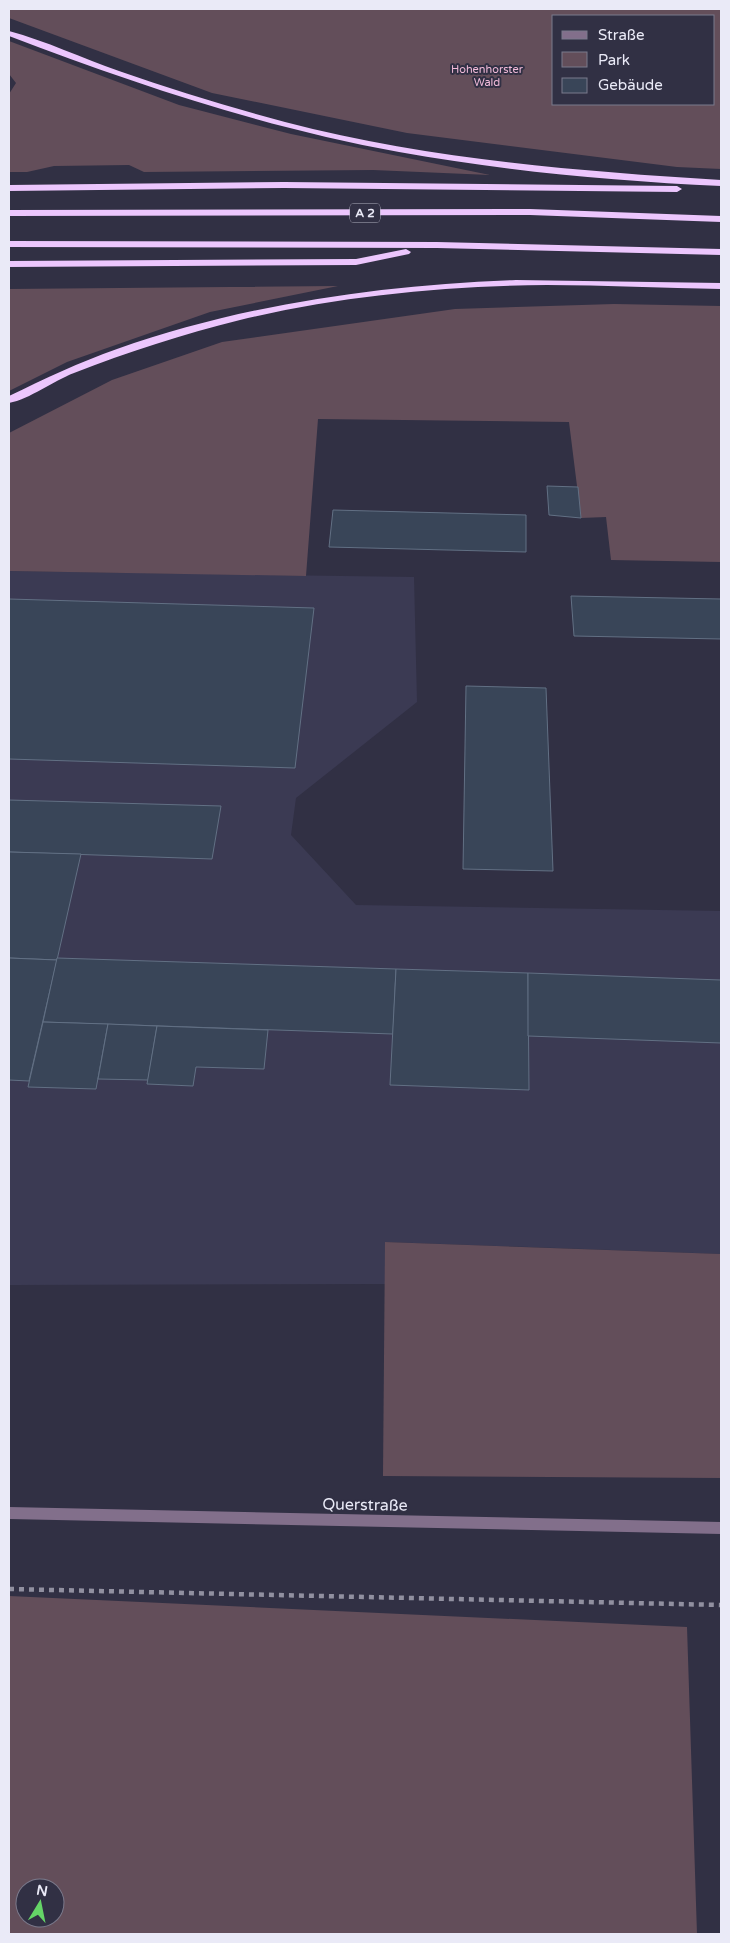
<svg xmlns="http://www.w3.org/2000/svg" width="730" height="1943" viewBox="0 0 730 1943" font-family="'Varela Round',sans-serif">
  <rect width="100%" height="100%" fill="#313044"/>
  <!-- built -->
  <polygon fill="#3b3a53" points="9,571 414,577 417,702 296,798 291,835 356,905 721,911 721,1254 386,1242 386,1284 9,1285"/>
  <!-- green -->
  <g fill="#634e5a" fill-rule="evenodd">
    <path d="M9,9H721V169L677,167L407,133L212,93L9,18ZM714,16V104H554V16Z"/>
    <polygon points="9,41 179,105 291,134 490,175 373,170 144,172 129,165 54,166 27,172 9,172 9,94 16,83 9,74"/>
    <polygon points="338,286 210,312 67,362 9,391 9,289"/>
    <polygon points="614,304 721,306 721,562 611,560 606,517 581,518 569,422 318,419 306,576 9,571 9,433 112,380 222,342 455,309"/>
    <polygon points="385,1242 721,1254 721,1478 383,1476"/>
    <path d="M9,1596L687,1627L697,1934H9ZM25,1888H55V1918H25Z"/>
  </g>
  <!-- building -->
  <g fill="#394558" stroke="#627084">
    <polygon points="547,486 578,487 581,518 549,515"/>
    <polygon points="333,510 526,515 526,552 329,547"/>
    <polygon points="571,596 721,599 721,639 574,636"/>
    <polygon points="9,599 314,608 295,768 9,759"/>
    <polygon points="466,686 546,688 553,871 463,869"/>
    <polygon points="9,800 221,806 212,859 9,852"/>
    <polygon points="9,852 81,854 57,960 9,958"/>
    <polygon points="9,958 57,960 29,1081 9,1080"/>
    <polygon points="57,958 396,969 393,1034 43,1022"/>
    <polygon points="396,969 528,973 529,1090 390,1085"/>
    <polygon points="528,973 721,980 721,1043 528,1036"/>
    <polygon points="43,1022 108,1024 96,1089 28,1087"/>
    <polygon points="108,1024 157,1026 148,1080 98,1079"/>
    <polygon points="157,1026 268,1030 264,1069 196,1067 193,1086 147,1084"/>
  </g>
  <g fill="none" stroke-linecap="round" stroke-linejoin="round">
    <!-- path -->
    <polyline stroke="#9190a0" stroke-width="4.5" stroke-dasharray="5 5" stroke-linecap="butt" points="9,1589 721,1605"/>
    <!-- street -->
    <polygon fill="#826f8b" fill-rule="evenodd" points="9,1507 721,1522 721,1534 9,1519"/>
    <!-- highway -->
    <g fill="#ecc6fd" fill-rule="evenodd">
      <path d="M9,31C46,41 82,58 119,71C173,90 229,107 285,122C428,159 574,171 721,180V186C613,181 505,171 399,152C265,128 135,84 9,36Z"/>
      <polygon points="284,182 677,186 682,189 677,192 284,188 9,191 9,185"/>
      <polygon points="530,209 721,216 721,222 530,215 9,216 9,210"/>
      <polygon points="9,241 437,242 721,249 721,255 437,248 9,247"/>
      <polygon points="406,249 411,252 409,254 356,265 9,267 9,261 356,259"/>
      <path d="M516,280L721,283V289C663,288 605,285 547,285C445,286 339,296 240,320C183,334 128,352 74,373C53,381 30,399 9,403V396C44,379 80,362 117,349C245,304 381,285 516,280Z"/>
    </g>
  </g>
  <g text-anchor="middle" stroke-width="4" stroke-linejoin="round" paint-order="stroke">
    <!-- far-park labels -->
    <g font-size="11" fill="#f2bbda" stroke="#313044">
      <text x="487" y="73">Hohenhorster<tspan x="487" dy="13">Wald</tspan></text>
    </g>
    <!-- shield labels -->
    <rect fill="#313044" stroke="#b2b2c1" stroke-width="1" x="350" y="203.5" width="30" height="19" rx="4"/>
    <g font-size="12" font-weight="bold" fill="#eaeaf7">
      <text x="365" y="217">A 2</text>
    </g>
    <!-- near-street labels -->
    <g font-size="16" fill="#eaeaf7" stroke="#313044">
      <text transform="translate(365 1504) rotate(1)" y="6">Querstraße</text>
    </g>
  </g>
  <!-- border -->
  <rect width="730" height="1943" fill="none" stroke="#eaeaf7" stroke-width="20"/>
  <!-- legend -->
  <rect x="552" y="15" width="162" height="90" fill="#313044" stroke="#7b7a8c"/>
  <rect x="562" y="31" width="25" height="8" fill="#826f8b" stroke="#7b7a8c"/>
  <text x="598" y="40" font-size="15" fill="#eaeaf7">Straße</text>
  <rect x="562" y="52" width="25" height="15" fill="#634e5a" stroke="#7b7a8c"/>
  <text x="598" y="65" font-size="15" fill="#eaeaf7">Park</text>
  <rect x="562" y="78" width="25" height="15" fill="#394558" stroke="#7b7a8c"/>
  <text x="598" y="90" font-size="15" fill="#eaeaf7">Gebäude</text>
  <!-- north arrow -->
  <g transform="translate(40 1903) rotate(10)"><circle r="24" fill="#313044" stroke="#7b7a8c"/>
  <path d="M0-4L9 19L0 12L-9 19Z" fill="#65d467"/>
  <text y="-8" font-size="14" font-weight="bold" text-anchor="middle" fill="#eaeaf7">N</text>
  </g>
</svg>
